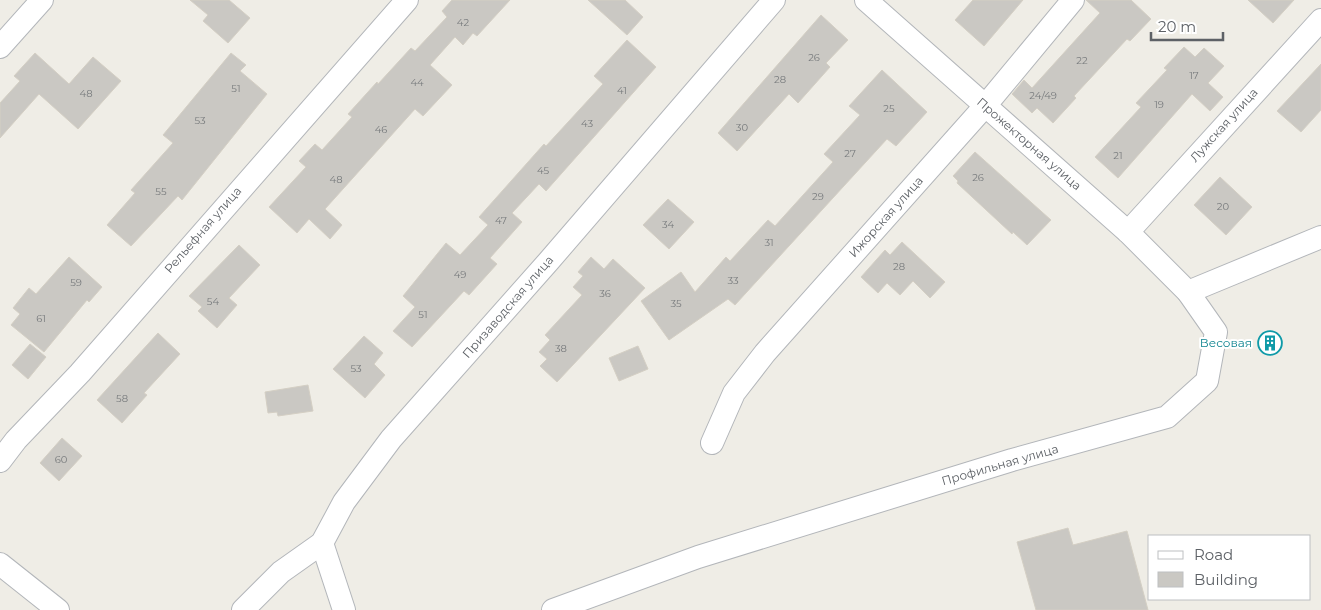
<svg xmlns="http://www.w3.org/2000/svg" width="1321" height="610" viewBox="0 0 1321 610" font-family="Montserrat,sans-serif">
  <rect width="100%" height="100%" fill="#efede6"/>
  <!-- building -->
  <g fill="#cac8c3" stroke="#d4cfc4">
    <polygon points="190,0 229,0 250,18 228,43 203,21 208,15"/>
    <polygon points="452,0 510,0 477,36 473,33 463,45 455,37 430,65 452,85 423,116 415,109 325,209 342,225 330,239 309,219 297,233 269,207 306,167 299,161 315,144 322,150 352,117 348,114 377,82 378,84 411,48 415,51 447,17 442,11"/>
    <polygon points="588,0 625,0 643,17 627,35"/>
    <polygon points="973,0 1023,0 984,46 955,20"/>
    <polygon points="1086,0 1131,0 1151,19 1130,41 1127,39 1074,96 1076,98 1053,123 1037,108 1032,113 1012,94 1024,80 1032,88 1100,13"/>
    <polygon points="1248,0 1294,0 1273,23"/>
    <polygon points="821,15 848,40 826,63 830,67 798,103 789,94 737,151 718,133"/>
    <polygon points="627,40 656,67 546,191 539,184 512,213 522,222 490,258 497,264 469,295 464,291 412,347 393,331 415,307 403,296 446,243 460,255 488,225 479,217 544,144 546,146 603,84 594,76"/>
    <polygon points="1184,47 1195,57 1204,48 1224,66 1208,83 1223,97 1210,111 1192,94 1118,178 1095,157 1141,107 1136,103 1167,70 1164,68"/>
    <polygon points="35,53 69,84 93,57 121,81 78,129 39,94 0,138 0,103 20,81 14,76"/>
    <polygon points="231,53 246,65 240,71 267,94 182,200 178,196 131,246 107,225 135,193 131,190 173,143 163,135"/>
    <polygon points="1321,64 1321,110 1301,132 1277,111"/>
    <polygon points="882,70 927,112 896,146 887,139 735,305 728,299 669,340 641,301 681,272 695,292 726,257 730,261 768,220 775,226 833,162 824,154 860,115 849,106"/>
    <polygon points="975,152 1051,220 1027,245 1013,232 1012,234 957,183 958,181 953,176"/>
    <polygon points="1220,177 1252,207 1226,235 1194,205"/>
    <polygon points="668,199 694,222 669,249 643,225"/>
    <polygon points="902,242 945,282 930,298 913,281 900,295 887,283 878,293 861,277 885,250 890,255"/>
    <polygon points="239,245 260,265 229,298 237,305 217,328 198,311 202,307 189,296"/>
    <polygon points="69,257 102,287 89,302 87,300 44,352 11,325 20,314 13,308 29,288 36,294"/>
    <polygon points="591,257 604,269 613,259 645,288 557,382 540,366 547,359 539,352 550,340 545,335 582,295 573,287 583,276 578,272"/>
    <polygon points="158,333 180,354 144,393 147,395 122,423 97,400"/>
    <polygon points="364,336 383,353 374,364 385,375 365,398 333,369"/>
    <polygon points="30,344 46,357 28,379 12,365"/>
    <polygon points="638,346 648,369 619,381 609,358"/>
    <polygon points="308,385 313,411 278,416 277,412 268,413 265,392"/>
    <polygon points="62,438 82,456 59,481 40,463"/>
    <polygon points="1068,528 1073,545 1127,531 1148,610 1036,610 1017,542"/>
  </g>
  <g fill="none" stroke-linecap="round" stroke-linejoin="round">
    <!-- minor casing -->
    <g stroke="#b3b6ba" stroke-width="24">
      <g id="minor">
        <polyline points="0,47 42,0"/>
        <polyline points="1128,232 1321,20"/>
        <polyline points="1188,292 1321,237"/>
        <polyline points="712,443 734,393 765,353 985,106 1073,0"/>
        <polyline points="0,461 16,440 80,373 407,0"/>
        <polyline points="322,543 344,610"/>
        <polyline points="0,564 58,610"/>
        <polyline points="243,610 281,572 322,543 344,502 391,439 548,262 774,0"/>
        <polyline points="553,610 698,557 1012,460 1167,417 1207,381 1216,332 1188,292 1128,232 866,0"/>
      </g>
    </g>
    <!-- minor -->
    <use href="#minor" stroke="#fff" stroke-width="22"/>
  </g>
  <!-- icons -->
  <defs>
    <g id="building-ring" transform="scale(1.25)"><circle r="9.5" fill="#fff" stroke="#0f9aa8" stroke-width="1.5"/><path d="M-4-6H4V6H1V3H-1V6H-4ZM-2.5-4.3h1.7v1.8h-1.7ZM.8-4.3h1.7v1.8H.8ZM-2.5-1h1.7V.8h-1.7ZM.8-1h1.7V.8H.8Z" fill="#0f9aa8"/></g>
  </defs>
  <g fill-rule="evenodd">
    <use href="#building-ring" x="1270" y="343"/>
  </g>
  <g text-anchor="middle" stroke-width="4" stroke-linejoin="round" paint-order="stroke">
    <!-- number labels -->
    <g font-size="10" fill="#787b7d">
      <text x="463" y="26">42</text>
      <text x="814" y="61">26</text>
      <text x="1082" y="64">22</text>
      <text x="1194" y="79">17</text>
      <text x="780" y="83">28</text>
      <text x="417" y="86">44</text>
      <text x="236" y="92">51</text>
      <text x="622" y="94">41</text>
      <text x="86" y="97">48</text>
      <text x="1043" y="99">24/49</text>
      <text x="1159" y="108">19</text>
      <text x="889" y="112">25</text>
      <text x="200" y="124">53</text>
      <text x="587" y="127">43</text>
      <text x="742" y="131">30</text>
      <text x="381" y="133">46</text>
      <text x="850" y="157">27</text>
      <text x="1118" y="159">21</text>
      <text x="543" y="174">45</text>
      <text x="978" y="181">26</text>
      <text x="336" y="183">48</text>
      <text x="161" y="195">55</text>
      <text x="818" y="200">29</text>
      <text x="1223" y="210">20</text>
      <text x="501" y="224">47</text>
      <text x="668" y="228">34</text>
      <text x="769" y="246">31</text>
      <text x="899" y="270">28</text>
      <text x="460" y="278">49</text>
      <text x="733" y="284">33</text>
      <text x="76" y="286">59</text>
      <text x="605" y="297">36</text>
      <text x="213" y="305">54</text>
      <text x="676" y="307">35</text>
      <text x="423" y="318">51</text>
      <text x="41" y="322">61</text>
      <text x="561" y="352">38</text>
      <text x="356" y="372">53</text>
      <text x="122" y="402">58</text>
      <text x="61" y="463">60</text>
    </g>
    <!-- street labels -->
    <g font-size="12" fill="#5d6166" stroke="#fff">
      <text transform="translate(1224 125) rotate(-48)" y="4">Лужская улица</text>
      <text transform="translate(1029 144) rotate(41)" y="4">Прожекторная улица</text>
      <text transform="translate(886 217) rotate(-48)" y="4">Ижорская улица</text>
      <text transform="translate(203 230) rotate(-49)" y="4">Рельефная улица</text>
      <text transform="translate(508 307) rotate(-49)" y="4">Призаводская улица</text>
      <text transform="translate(1000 465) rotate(-16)" y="4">Профильная улица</text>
    </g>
    <!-- culture labels -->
    <g font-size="12" fill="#0d838f" stroke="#fff" text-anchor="end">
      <text x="1252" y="347">Весовая</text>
    </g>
  </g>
  <!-- legend -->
  <rect x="1148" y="535" width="162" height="65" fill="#ffffff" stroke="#bec0c2"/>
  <rect x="1158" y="551" width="25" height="8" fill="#ffffff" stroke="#bec0c2"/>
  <text x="1194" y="560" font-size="15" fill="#5d6166">Road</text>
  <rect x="1158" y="572" width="25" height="15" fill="#cac8c3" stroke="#bec0c2"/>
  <text x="1194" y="585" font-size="15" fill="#5d6166">Building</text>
  <!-- scale -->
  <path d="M1151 32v8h72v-8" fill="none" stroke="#5d6166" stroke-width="2.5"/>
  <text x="1158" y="32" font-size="15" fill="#5d6166" stroke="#ffffff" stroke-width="4" paint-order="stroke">20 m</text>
</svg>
